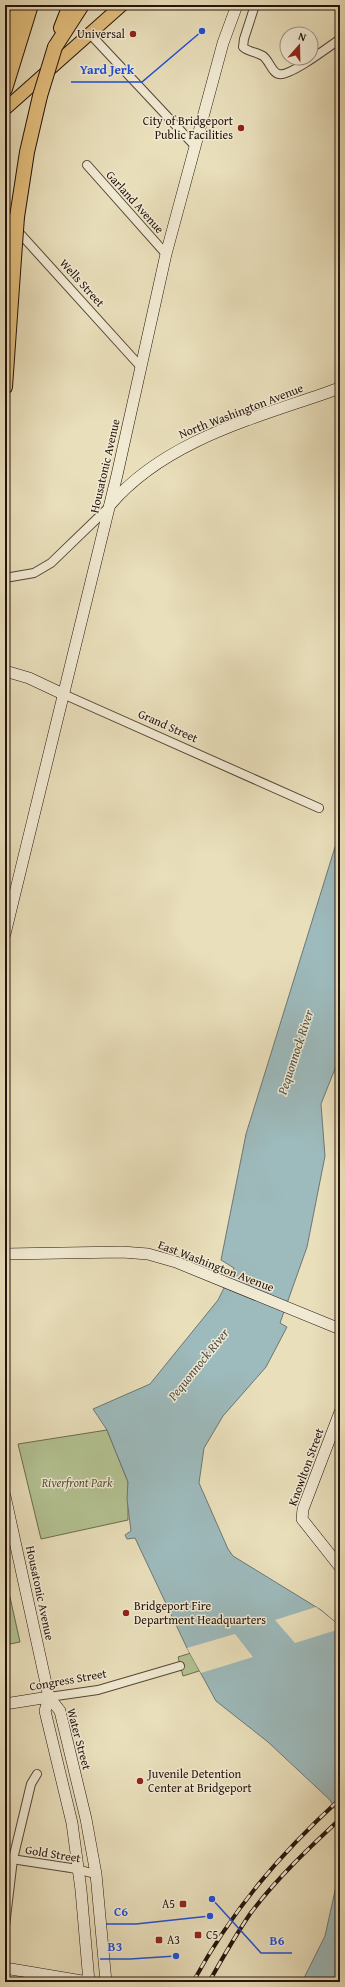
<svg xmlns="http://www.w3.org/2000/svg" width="345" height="1987" viewBox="0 0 345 1987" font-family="'Gentium Book Plus',serif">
  <rect width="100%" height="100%" fill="#e9dfbb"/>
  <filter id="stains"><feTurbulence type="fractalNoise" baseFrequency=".005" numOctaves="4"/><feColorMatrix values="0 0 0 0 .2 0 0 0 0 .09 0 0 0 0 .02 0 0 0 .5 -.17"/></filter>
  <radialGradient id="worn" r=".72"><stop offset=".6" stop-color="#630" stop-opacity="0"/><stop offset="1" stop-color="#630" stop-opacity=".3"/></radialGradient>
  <!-- green -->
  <g fill="#b3c292" stroke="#6c6a4e">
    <polygon points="107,1430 128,1482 128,1520 41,1539 18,1444"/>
    <polygon points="5,1575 20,1642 5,1645"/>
    <polygon points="236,1639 250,1655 183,1676 178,1657"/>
  </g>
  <!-- water -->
  <g fill="#9dbabc" stroke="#6d7775">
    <polygon points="340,831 340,1056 321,1104 325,1156 307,1247 280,1323 287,1327 266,1367 223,1416 204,1448 199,1483 228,1549 233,1556 321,1610 340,1626 340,1818 330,1800 268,1742 216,1701 187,1648 135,1538 127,1539 125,1535 131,1531 127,1499 128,1482 107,1430 93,1409 150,1384 218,1300 234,1268 221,1260 246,1134"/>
    <polygon points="340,1868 340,1982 302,1982 325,1936"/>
  </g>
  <!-- pier -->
  <g fill="#e9dfbb">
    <polygon points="316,1607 340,1626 340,1629 295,1643 275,1620"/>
    <polygon points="235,1634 253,1657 201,1673 187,1648"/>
  </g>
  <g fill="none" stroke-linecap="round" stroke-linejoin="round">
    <!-- street casing -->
    <g stroke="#554536" stroke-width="10">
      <g id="street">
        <path d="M255,5L244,39L243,47C248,52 257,52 263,56C269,60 272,73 279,74C289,77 330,46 340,39"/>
        <polyline points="90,34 195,146"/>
        <polyline points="87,165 166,254"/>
        <polyline points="5,217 140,366"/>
        <polyline points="5,578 34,573 51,563 109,507"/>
        <polyline points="63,694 319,808"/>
        <polyline points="49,1697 98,1690 180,1666"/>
        <polyline points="5,1858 71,1868 96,1874"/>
        <polyline points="5,1926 13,1859 31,1784 37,1774"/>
      </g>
    </g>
    <!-- secondary casing -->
    <g stroke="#24120a" stroke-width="12">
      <g id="secondary">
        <path d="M110,505C167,438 260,417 340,388"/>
        <polyline points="5,671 29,678 63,694"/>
        <polyline points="5,934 117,475 166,254 223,43 237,5"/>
        <polyline points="5,1254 122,1252 148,1254 176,1262 340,1329"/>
        <polyline points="340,1412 303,1509 302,1519 340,1567"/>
        <polyline points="5,1496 49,1697 60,1711 86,1819 96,1874 106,1982"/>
        <polyline points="49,1697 45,1711 72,1823 81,1890 89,1982"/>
        <polyline points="5,1704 49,1697"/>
        <polyline points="5,1968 88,1982"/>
      </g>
    </g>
    <!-- primary casing -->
    <g stroke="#24120a" stroke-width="14">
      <polyline id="primary" points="5,109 122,5"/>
    </g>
    <!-- highway casing -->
    <g stroke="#24120a" stroke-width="16">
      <g id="highway">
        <polyline points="61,28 70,5"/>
        <polyline points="55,47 82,5"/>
        <polyline points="8,51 19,5"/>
        <polyline points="5,89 31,5"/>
        <polyline points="17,217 27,152 40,96"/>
        <polyline points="5,387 15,244"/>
      </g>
    </g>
    <!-- street -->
    <use href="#street" stroke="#f1ead3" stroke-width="8"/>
    <!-- secondary -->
    <use href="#secondary" stroke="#f1ead3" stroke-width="11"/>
    <!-- primary -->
    <use href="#primary" stroke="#e4c07e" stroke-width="12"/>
    <!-- highway -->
    <use href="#highway" stroke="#e4c07e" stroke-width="14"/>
    <!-- rail casing -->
    <g stroke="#24120a" stroke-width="4">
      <g id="rail">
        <path d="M193,1982C233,1909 279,1855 340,1799"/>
        <path d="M209,1982C222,1959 235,1936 250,1914C276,1879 309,1848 340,1819"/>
      </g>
    </g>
    <!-- rail -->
    <use href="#rail" stroke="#f1ead3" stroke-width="2.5" stroke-dasharray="8" stroke-linecap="butt"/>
    <!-- highway-bridge casing -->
    <g stroke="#24120a" stroke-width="16" stroke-linecap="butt">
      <g id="highway-bridge">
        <polyline points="40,96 55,47"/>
        <polyline points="15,244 17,217"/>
      </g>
    </g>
    <!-- highway-bridge -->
    <use href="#highway-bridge" stroke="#e4c07e" stroke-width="14"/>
  </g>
  <!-- markers -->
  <g fill="#8f2418" stroke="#f1ead3" stroke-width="1.5">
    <circle cx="133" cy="34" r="4"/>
    <circle cx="241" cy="128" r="4"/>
    <circle cx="126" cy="1613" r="4"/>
    <circle cx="140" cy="1781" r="4"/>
    <rect x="179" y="1900" width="8" height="8" rx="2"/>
    <rect x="194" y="1931" width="8" height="8" rx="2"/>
    <rect x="155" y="1936" width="8" height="8" rx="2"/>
  </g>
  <g text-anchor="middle" stroke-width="3" stroke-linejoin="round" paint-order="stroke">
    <!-- poi labels -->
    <g font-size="12" fill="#24120a" stroke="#f1ead3" text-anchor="start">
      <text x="125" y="38" text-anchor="end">Universal</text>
      <text x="233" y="125" text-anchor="end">City of Bridgeport<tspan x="233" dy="14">Public Facilities</tspan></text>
      <text x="134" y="1610">Bridgeport Fire<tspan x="134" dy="14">Department Headquarters</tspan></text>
      <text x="148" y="1778">Juvenile Detention<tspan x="148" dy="14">Center at Bridgeport</tspan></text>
      <text x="175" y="1908" text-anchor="end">A5</text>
      <text x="206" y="1939">C5</text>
      <text x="167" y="1944">A3</text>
    </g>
    <!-- street labels -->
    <g font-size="12" fill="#24120a" stroke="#f1ead3">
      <text transform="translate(135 202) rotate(48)" y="4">Garland Avenue</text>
      <text transform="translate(82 283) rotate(48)" y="4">Wells Street</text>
      <text transform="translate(241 411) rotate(-21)" y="4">North Washington Avenue</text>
      <text transform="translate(105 466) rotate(-77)" y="4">Housatonic Avenue</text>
      <text transform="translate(168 726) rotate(24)" y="4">Grand Street</text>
      <text transform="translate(216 1266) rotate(21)" y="4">East Washington Avenue</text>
      <text transform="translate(306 1467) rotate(-70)" y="4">Knowlton Street</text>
      <text transform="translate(40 1593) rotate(78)" y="4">Housatonic Avenue</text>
      <text transform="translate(68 1680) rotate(-10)" y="4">Congress Street</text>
      <text transform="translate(79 1739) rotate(75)" y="4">Water Street</text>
      <text transform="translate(53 1854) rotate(9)" y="4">Gold Street</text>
    </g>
    <!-- park labels -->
    <g font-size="12" font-style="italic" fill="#56503a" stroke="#f1ead3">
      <text x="77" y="1487">Riverfront Park</text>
    </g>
    <!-- water labels -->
    <g font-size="13" font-style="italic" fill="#4e4d48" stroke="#f1ead3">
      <text transform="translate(295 1052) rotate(-72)" y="5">Pequonnock River</text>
      <text transform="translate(198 1364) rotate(-51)" y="5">Pequonnock River</text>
    </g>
  </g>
  <!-- callouts -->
  <path fill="none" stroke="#1d4ed8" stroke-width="1.5" d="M202 31L142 82H71M210 1916L136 1924H106M212 1899L261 1953H292M176 1956L130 1959H100"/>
  <g fill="#1d4ed8" stroke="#f1ead3" stroke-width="1.5">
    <circle cx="202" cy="31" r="4"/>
    <circle cx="210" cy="1916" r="4"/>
    <circle cx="212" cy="1899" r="4"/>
    <circle cx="176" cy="1956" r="4"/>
  </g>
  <g font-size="13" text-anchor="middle" font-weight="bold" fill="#1d4ed8" stroke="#f1ead3" stroke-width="3" stroke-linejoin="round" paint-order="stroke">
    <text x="107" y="74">Yard Jerk</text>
    <text x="121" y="1916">C6</text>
    <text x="277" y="1945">B6</text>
    <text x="115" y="1951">B3</text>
  </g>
  <!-- margin -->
  <rect width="345" height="1987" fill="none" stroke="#e9dfbb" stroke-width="20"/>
  <rect x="6" y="6" width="333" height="1975" fill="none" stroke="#24120a" stroke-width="2"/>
  <rect x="10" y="10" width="325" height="1967" fill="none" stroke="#24120a"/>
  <!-- north arrow -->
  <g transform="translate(299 46) rotate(20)"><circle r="19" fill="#f1ead3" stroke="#9f9483"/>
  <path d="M0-3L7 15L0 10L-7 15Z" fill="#8f2418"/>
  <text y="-6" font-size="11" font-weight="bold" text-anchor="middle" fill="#24120a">N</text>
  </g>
  <rect width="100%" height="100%" filter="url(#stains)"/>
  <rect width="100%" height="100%" fill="url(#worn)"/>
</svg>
